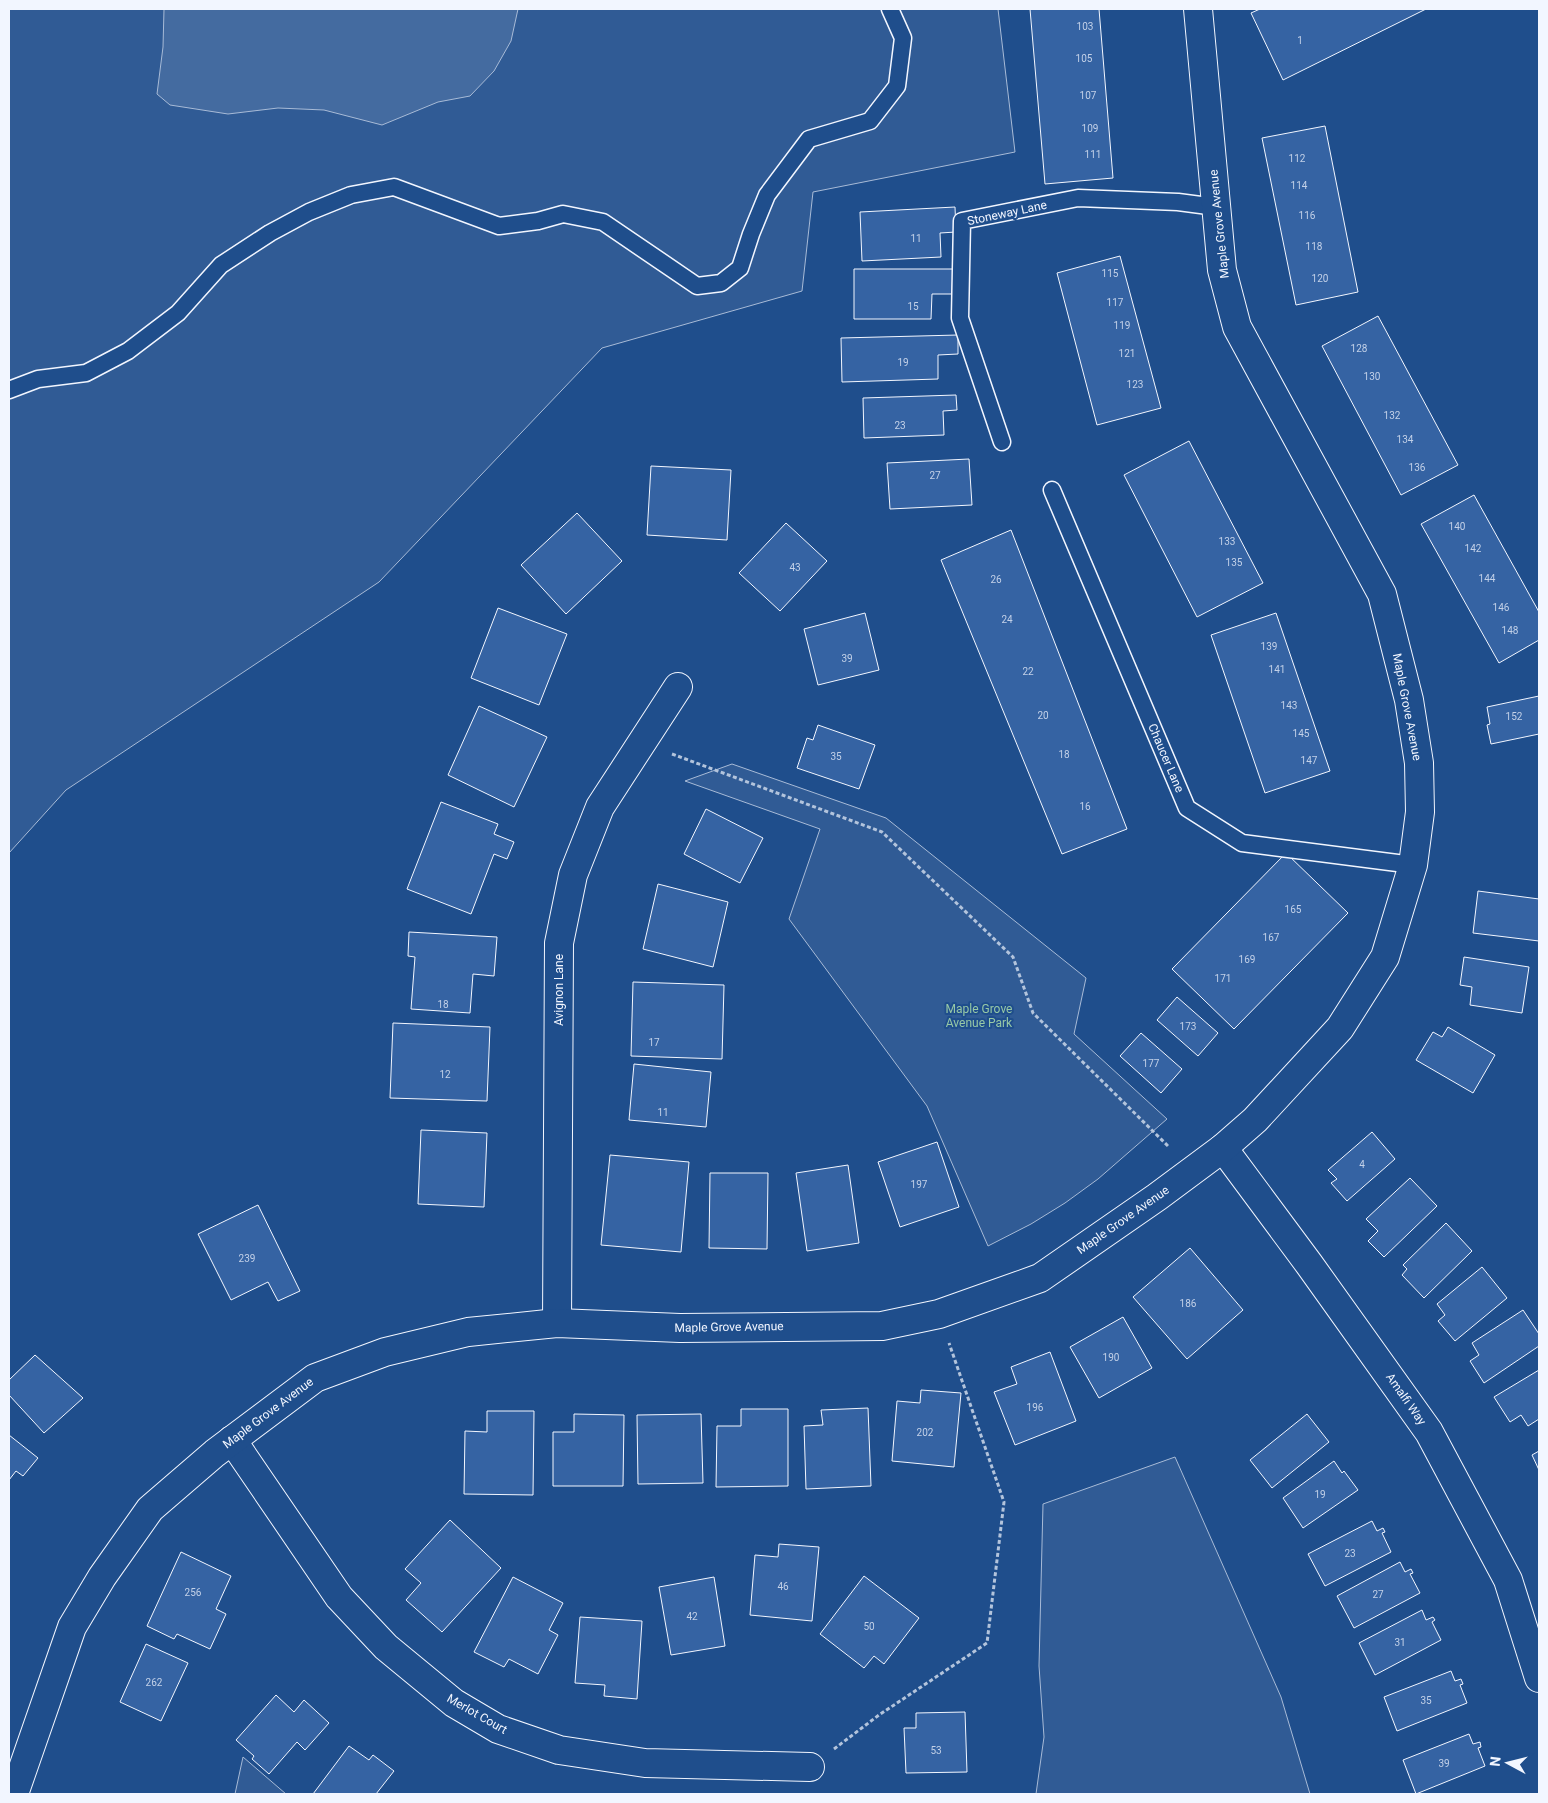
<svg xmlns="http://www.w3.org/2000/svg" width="1548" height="1803" viewBox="0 0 1548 1803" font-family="Roboto,sans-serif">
  <rect width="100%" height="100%" fill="#1f4e8c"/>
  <!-- built -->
  <g fill="#305b95" stroke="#a8bbd7">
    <polygon points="9,9 998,9 1015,152 813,192 802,291 602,348 379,582 66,790 9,853"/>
    <polygon points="732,764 886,818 1086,978 1074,1034 1167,1119 1098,1179 1065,1203 1031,1224 988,1246 927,1106 789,919 820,829 685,781"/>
    <polygon points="1175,1457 1281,1697 1310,1794 1036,1794 1044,1737 1039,1666 1043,1504"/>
    <polygon points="243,1757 286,1794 235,1794"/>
  </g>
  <!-- water -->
  <polygon fill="#446ba0" stroke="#a8bbd7" points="164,9 518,9 511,41 494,71 470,96 438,102 382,125 324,110 278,108 228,114 170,105 157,94 163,47"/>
  <!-- building -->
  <g fill="#3563a3" stroke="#f2f6ff">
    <polygon points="1030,9 1099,9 1113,178 1045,184"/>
    <polygon points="1260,9 1426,9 1283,80 1251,13"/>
    <polygon points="1325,126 1358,292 1296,305 1262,138"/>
    <polygon points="955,207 956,232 940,233 941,257 862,261 860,212"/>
    <polygon points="1120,256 1161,408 1097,425 1057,273"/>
    <polygon points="854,269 953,269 952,294 932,294 931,319 854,319"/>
    <polygon points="1378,316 1458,465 1401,495 1322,346"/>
    <polygon points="958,335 958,354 938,355 938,379 842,382 841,338"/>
    <polygon points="956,395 957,410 943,411 944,435 864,438 863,398"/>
    <polygon points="1189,441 1263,583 1197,617 1124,475"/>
    <polygon points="969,459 972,505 890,509 887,463"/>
    <polygon points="651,466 731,470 727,540 647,535"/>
    <polygon points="1474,495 1539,612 1539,640 1499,663 1421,524"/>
    <polygon points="577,513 622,561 566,614 521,565"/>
    <polygon points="786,523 827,561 780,611 739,573"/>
    <polygon points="1011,530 1127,829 1062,854 941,560"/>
    <polygon points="498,608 567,634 539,705 471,678"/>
    <polygon points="865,613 879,670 818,685 804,629"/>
    <polygon points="1276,613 1330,771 1265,793 1211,635"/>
    <polygon points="1539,696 1539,734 1491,744 1487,725 1490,724 1487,707"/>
    <polygon points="479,706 547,737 514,807 448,775"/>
    <polygon points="818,725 875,745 859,789 797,768 807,738 813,740"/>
    <polygon points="441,802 498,824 494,834 514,842 507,859 494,854 471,914 407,889"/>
    <polygon points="706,809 763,838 740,883 684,854"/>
    <polygon points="1286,853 1348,913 1234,1029 1172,969"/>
    <polygon points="658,884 728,902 713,967 643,949"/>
    <polygon points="1478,891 1539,899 1539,941 1473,933"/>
    <polygon points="409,932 497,937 494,976 473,974 470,1013 411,1009 415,957 408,956"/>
    <polygon points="1464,957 1529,967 1522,1013 1470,1005 1472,987 1460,985"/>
    <polygon points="633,982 724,985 722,1059 631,1056"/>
    <polygon points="1177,997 1218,1033 1198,1056 1157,1020"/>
    <polygon points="393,1023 490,1027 487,1101 390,1098"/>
    <polygon points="1448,1027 1495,1055 1473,1093 1416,1060 1433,1032 1442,1037"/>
    <polygon points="1141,1033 1182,1069 1161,1093 1120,1056"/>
    <polygon points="634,1064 711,1072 706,1127 629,1120"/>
    <polygon points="421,1130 487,1133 484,1207 418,1204"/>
    <polygon points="1372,1132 1395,1159 1347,1201 1331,1183 1337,1179 1328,1170"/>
    <polygon points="937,1142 959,1207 900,1227 878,1162"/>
    <polygon points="610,1155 689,1162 681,1252 601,1245"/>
    <polygon points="848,1165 859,1243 807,1251 796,1173"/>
    <polygon points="710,1173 768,1173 767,1249 709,1248"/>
    <polygon points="1410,1178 1437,1206 1384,1257 1368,1241 1378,1231 1366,1219"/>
    <polygon points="258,1205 300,1291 278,1301 268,1282 231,1300 198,1234"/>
    <polygon points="1446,1223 1472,1251 1424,1298 1402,1275 1407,1269 1403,1265"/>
    <polygon points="1190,1248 1243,1310 1187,1359 1133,1297"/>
    <polygon points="1482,1267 1507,1298 1455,1341 1438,1321 1445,1315 1437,1304"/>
    <polygon points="1523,1310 1539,1334 1539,1346 1484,1383 1470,1361 1479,1355 1472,1343"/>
    <polygon points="1123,1317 1152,1368 1099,1398 1070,1347"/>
    <polygon points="1050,1352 1076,1421 1015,1445 994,1392 1017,1384 1011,1367"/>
    <polygon points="35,1355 83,1398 44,1433 9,1395 9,1380"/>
    <polygon points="1539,1370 1539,1419 1528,1426 1521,1415 1510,1422 1494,1397"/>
    <polygon points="921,1390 961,1393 954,1467 892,1461 897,1401 920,1403"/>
    <polygon points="868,1408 871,1486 806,1489 804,1426 823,1425 821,1410"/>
    <polygon points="741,1409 788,1409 788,1486 716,1487 717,1426 741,1426"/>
    <polygon points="487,1411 534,1411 533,1495 464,1494 465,1431 487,1432"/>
    <polygon points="574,1414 624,1415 623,1486 553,1486 553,1432 574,1432"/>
    <polygon points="701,1414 703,1483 638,1484 637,1415"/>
    <polygon points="1307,1414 1329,1442 1272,1488 1250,1460"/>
    <polygon points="9,1435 38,1458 23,1476 16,1471 9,1480"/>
    <polygon points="1539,1451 1539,1470 1532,1455"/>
    <polygon points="1334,1461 1342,1473 1344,1471 1358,1490 1303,1528 1283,1498"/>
    <polygon points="450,1520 501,1568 442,1632 406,1600 421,1583 405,1569"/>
    <polygon points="1372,1521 1377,1531 1383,1528 1385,1532 1382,1533 1391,1552 1325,1586 1308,1554"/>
    <polygon points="779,1544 819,1547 812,1621 750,1615 755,1555 778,1557"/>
    <polygon points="181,1552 231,1576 216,1609 226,1614 210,1649 177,1634 174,1639 147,1626"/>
    <polygon points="1400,1562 1405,1572 1411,1569 1413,1573 1410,1574 1420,1593 1354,1628 1337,1596"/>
    <polygon points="864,1576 919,1618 884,1664 874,1656 864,1668 820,1634"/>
    <polygon points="513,1577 563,1603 549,1630 558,1635 538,1674 509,1659 504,1667 474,1652"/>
    <polygon points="714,1577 725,1646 671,1655 659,1587"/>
    <polygon points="1422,1610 1426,1620 1433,1617 1435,1620 1432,1622 1441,1640 1375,1675 1359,1643"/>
    <polygon points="580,1617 642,1621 637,1699 604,1696 605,1685 575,1683"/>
    <polygon points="146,1644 188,1663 161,1721 120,1702"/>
    <polygon points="1451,1671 1455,1681 1461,1679 1463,1684 1460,1685 1467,1703 1397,1731 1384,1697"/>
    <polygon points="276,1695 294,1712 304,1700 329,1723 305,1750 297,1742 269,1774 252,1759 254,1756 236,1740"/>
    <polygon points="965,1712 967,1772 906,1773 904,1728 916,1728 916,1713"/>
    <polygon points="1469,1734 1473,1744 1480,1742 1481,1747 1478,1748 1485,1766 1416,1794 1403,1760"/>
    <polygon points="349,1746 369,1760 373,1755 394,1771 376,1794 313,1794"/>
  </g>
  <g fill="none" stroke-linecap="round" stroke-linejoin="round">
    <!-- lane casing -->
    <g stroke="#f2f6ff" stroke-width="19">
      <g id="lane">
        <polyline points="9,390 38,379 86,373 128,351 178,313 221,265 270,233 309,212 351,195 394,187 499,226 538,221 563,214 603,222 697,286 721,283 740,268 751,234 767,195 809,139 870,121 897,86 903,38 890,9"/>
        <polyline points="1002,442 960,318 962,221 1078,198 1178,202 1216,207"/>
        <polyline points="1052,490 1187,808 1242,843 1413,865"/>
      </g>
    </g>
    <!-- street casing -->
    <g stroke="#f2f6ff" stroke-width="30">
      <g id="street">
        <polyline points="1223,1148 1309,1264 1429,1432 1508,1580 1539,1678"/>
        <polyline points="557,1323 559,943 573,875 600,807 678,687"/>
        <polyline points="232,1440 339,1597 386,1647 454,1703 498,1729 559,1750 645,1763 810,1767"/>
        <polyline points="14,1794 72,1627 102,1577 150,1509 215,1453 315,1378 385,1352 468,1332 557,1323 680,1328 882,1326 939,1314 1040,1278 1157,1197 1223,1148 1255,1120 1340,1028 1385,957 1413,865 1420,812 1419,763 1409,700 1382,594 1237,327 1222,270 1198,9"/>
      </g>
    </g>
    <!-- path -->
    <g stroke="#b3c4dc" stroke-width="3" stroke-dasharray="4 2.5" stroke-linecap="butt">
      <polyline points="672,754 882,832 1013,957 1033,1013 1169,1147"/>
      <polyline points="834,1749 879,1715 987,1643 1004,1502 949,1343"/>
    </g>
    <!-- lane -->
    <use href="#lane" stroke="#1f4e8c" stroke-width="16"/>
    <!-- street -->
    <use href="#street" stroke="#1f4e8c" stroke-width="28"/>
  </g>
  <g text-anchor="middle" stroke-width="4" stroke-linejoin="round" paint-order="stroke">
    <!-- number labels -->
    <g font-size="10" fill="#c3d1e8">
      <text x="1085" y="30">103</text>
      <text x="1300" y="44">1</text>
      <text x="1084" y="62">105</text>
      <text x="1088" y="99">107</text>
      <text x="1090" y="132">109</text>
      <text x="1093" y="158">111</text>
      <text x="1297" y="162">112</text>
      <text x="1299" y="189">114</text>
      <text x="1307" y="219">116</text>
      <text x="916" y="242">11</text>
      <text x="1314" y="250">118</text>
      <text x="1110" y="277">115</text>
      <text x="1320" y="282">120</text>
      <text x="1115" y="306">117</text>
      <text x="913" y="310">15</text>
      <text x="1122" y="329">119</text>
      <text x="1359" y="352">128</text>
      <text x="1127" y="357">121</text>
      <text x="903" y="366">19</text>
      <text x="1372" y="380">130</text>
      <text x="1135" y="388">123</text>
      <text x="1392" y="419">132</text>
      <text x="900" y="429">23</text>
      <text x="1405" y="443">134</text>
      <text x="1417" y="471">136</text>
      <text x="935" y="479">27</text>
      <text x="1457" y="530">140</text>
      <text x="1227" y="545">133</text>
      <text x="1473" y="552">142</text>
      <text x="1234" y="566">135</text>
      <text x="795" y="571">43</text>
      <text x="1487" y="582">144</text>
      <text x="996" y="583">26</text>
      <text x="1501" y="611">146</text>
      <text x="1007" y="623">24</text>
      <text x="1510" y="634">148</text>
      <text x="1269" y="650">139</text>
      <text x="847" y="662">39</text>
      <text x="1277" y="673">141</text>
      <text x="1028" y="675">22</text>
      <text x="1289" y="709">143</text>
      <text x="1043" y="719">20</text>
      <text x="1514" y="720">152</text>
      <text x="1301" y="737">145</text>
      <text x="1064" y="758">18</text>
      <text x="836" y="760">35</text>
      <text x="1309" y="764">147</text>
      <text x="1085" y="810">16</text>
      <text x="1293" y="913">165</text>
      <text x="1271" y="941">167</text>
      <text x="1247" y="963">169</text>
      <text x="1223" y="982">171</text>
      <text x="443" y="1008">18</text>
      <text x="1188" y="1030">173</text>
      <text x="654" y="1046">17</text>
      <text x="1151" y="1067">177</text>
      <text x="445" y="1078">12</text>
      <text x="663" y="1116">11</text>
      <text x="1362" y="1168">4</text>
      <text x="919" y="1188">197</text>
      <text x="247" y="1262">239</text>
      <text x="1188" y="1307">186</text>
      <text x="1111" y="1361">190</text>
      <text x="1035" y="1411">196</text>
      <text x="925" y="1436">202</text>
      <text x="1320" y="1498">19</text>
      <text x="1350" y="1557">23</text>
      <text x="783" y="1590">46</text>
      <text x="193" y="1596">256</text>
      <text x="1378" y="1598">27</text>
      <text x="692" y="1620">42</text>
      <text x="869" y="1630">50</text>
      <text x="1400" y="1646">31</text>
      <text x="154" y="1686">262</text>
      <text x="1426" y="1704">35</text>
      <text x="936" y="1754">53</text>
      <text x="1444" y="1767">39</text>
    </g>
    <!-- street labels -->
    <g font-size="12" fill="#f2f6ff" stroke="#1f4e8c">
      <text transform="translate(1007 213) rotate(-12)" y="4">Stoneway Lane</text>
      <text transform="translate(1219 224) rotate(-96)" y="4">Maple Grove Avenue</text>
      <text transform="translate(1407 707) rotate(79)" y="4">Maple Grove Avenue</text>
      <text transform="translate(1166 758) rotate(67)" y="4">Chaucer Lane</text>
      <text transform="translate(559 990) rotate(-90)" y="4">Avignon Lane</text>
      <text transform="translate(1123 1220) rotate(-35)" y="4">Maple Grove Avenue</text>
      <text transform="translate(729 1327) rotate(-1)" y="4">Maple Grove Avenue</text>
      <text transform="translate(1406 1399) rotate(55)" y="4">Amalfi Way</text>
      <text transform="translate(268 1413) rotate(-37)" y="4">Maple Grove Avenue</text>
      <text transform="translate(477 1714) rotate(30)" y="4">Merlot Court</text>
    </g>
    <!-- park labels -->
    <g font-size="12" fill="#97c8a6" stroke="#1f4e8c">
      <text x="979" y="1013">Maple Grove<tspan x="979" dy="14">Avenue Park</tspan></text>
    </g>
  </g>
  <!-- border -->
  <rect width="1548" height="1803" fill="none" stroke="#f2f6ff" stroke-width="20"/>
  <!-- north arrow -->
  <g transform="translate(1508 1763) rotate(277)" stroke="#1f4e8c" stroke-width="4" paint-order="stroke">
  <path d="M0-4L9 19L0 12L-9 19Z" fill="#f2f6ff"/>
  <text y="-8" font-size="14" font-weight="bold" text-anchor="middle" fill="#f2f6ff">N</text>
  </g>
</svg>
